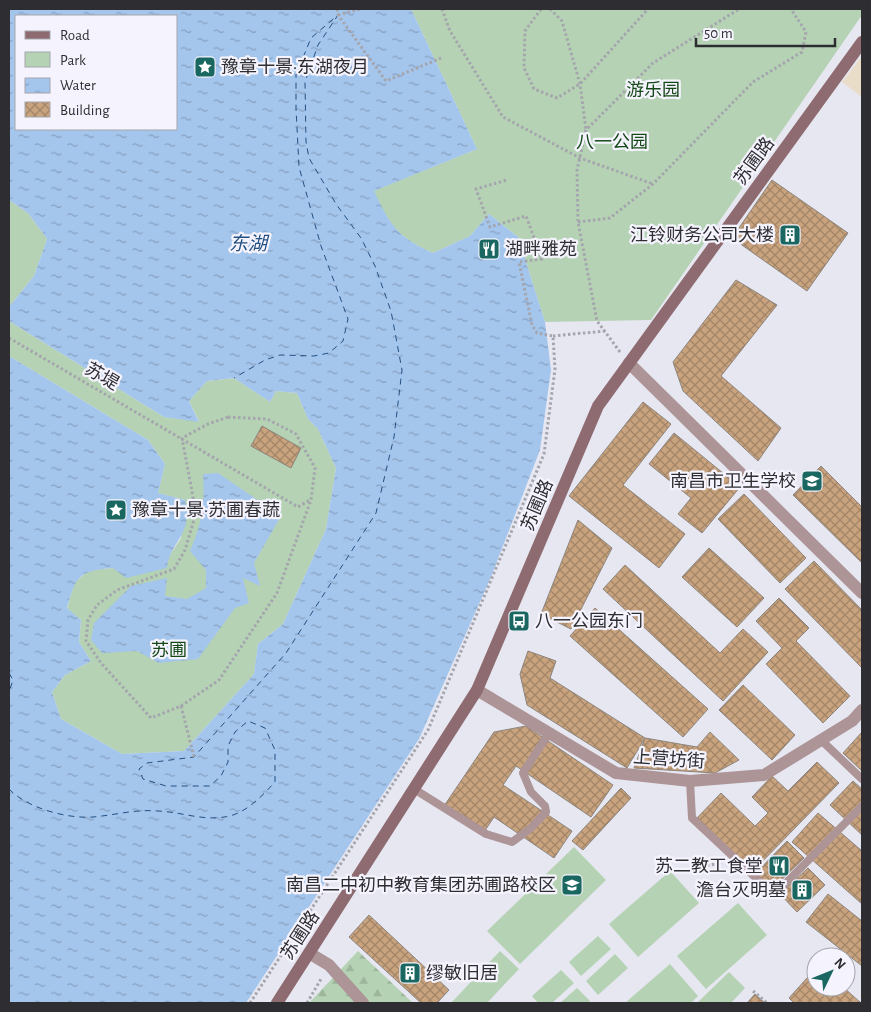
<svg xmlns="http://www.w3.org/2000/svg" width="871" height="1012" viewBox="0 0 871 1012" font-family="'Alegreya Sans','Noto Sans SC',sans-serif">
  <defs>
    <pattern id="forest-firs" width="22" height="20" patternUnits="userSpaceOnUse" patternTransform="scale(1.25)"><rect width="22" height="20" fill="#b5d3b4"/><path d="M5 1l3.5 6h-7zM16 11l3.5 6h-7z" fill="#9cb59b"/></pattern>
    <pattern id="water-ripples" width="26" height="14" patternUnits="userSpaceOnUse" patternTransform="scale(1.25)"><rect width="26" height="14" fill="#a4c5ec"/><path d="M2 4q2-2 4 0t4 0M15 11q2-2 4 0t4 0" fill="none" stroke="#86a0c0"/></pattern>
    <pattern id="building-cross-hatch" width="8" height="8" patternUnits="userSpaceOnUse" patternTransform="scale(1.25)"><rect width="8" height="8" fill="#c8a37e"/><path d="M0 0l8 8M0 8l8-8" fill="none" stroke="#a38568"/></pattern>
  </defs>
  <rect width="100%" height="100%" fill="#e7e7f1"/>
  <!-- commercial -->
  <polygon fill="#e9ddc9" points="862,56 862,97 842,82"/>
  <!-- forest -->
  <polygon fill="url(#forest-firs)" points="358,951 413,1003 309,1003"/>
  <!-- park -->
  <g fill="#b5d3b4">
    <path d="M411,9H862V15L651,320L545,322L518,237L489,214L470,236L433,253C396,236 391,226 373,191L477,149Z"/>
    <polygon points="9,200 28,213 47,239 34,276 9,307"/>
    <polygon points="9,321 164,417 199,421 189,401 207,381 234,378 270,402 276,391 297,393 308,419 318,429 336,468 326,529 283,624 258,644 254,674 184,751 122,754 61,719 52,692 65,675 91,661 79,642 81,620 67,609 74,583 89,570 113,568 168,558 181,538 185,500 158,493 165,464 148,440 9,356"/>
    <polygon points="574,847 606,880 520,964 487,931"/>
    <polygon points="670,871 699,903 638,957 609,924"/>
    <polygon points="738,903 767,935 706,989 677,956"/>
    <polygon points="598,936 611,949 581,976 569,962"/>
    <polygon points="500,951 519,969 487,1003 451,1003"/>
    <polygon points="615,954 628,968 598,995 586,981"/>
    <polygon points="670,964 698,996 691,1003 625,1003"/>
    <polygon points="561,970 574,983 552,1003 538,1003 532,996"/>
    <polygon points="729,972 745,988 731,1003 697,1003"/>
    <polygon points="577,988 590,1001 588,1003 560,1003"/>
  </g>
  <!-- water -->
  <g fill="url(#water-ripples)" fill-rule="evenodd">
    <path d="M9,9H411L477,149L374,191C391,226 396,236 433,253L470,236L489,214L518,237L545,322L551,370L540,450L491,577L419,739L246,1003H9V356L148,440L165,464L158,493L185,500C194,534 170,541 167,568L126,578L113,568C78,571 76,576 67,608L81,620L79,642L91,661L65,675L52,692L61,719L122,754L184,751L254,674L258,644L283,624L326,529L336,468L318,429L308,419L297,393L276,391L270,402L234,378L207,381L189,401L199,422L164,417L9,321V307L34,276L47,239L28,213L9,200ZM16,16H176V129H16Z"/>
    <path d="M218,473L281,516L254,563L260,586L243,578L249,603L235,608L198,659L159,663L137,651L102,653L91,640L94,623L131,586L167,578L165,596L187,599L206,588V570L190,551C202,522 205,505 203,474Z"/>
  </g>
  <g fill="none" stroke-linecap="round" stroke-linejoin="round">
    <!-- ferry -->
    <g stroke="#235082" stroke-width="1" stroke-dasharray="6 5" stroke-linecap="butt">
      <polyline points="9,673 13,680 9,692"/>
      <path d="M9,789C27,808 67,819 93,817C116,815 135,809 158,811C183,812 204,822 230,816C248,811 262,796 275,782V750L265,728L248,721L235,732L228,746V762L221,776L210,786H166L143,779L139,769L147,763L194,757L286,653L376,513L394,437L402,370L391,311L375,266L361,238L336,204L309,158L306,142L305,82L318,45L338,15L311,38L296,75V108L299,167L321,246L348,319L343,341L329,353L314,356L280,355L265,360L234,378"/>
    </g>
  </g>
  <!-- building -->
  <g fill="url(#building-cross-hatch)" stroke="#8c857e">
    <polygon points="772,180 848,233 807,291 732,238"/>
    <polygon points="736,280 777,305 721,376 781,428 758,461 683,391 673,362"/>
    <polygon points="643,402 671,424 623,485 685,534 659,568 569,496"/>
    <polygon points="262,426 301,448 291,468 251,446"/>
    <polygon points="674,433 740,487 702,533 678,514 691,498 649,464"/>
    <polygon points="821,466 862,507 862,563 793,495"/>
    <polygon points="744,494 806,558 780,583 718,519"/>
    <polygon points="578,520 612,548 571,629 541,614"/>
    <polygon points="709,548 764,598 737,627 682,577"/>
    <polygon points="814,561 862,610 862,668 785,589"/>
    <polygon points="625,565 720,653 743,629 768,652 723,701 603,589"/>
    <polygon points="779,598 809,628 796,641 850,696 823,723 766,664 782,648 756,621"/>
    <polygon points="595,608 708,709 683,737 570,636"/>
    <polygon points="528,651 556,661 550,678 645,738 627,768 527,705 520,674"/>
    <polygon points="743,685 795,735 772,760 719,710"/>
    <polygon points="526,726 613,785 591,817 516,766 503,785 572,831 554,858 494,817 484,832 444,806 494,732"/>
    <polygon points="710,732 739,760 715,773 634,768 645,738 697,747"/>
    <polygon points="862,732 862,771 843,753"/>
    <polygon points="817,762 839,783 751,873 696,819 721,793 755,826 768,813 752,797 772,776 788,791"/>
    <polygon points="853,781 862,789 862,835 830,805"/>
    <polygon points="621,788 631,798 583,850 572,841"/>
    <polygon points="818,813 862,851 862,904 792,842"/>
    <polygon points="787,841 804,858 770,891 754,875"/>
    <polygon points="808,868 825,885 797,912 780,894"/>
    <polygon points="828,894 862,921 862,966 806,922"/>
    <polygon points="369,915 449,990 437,1003 421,1003 349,937"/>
    <polygon points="816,968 816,987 843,987 861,1003 794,1003 789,998"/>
    <polygon points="755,994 765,1003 747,1003"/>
  </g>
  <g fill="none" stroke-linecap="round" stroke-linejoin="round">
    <!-- path -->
    <g stroke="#a5a5ad" stroke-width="3" stroke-dasharray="2.5 2.5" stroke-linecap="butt">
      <polyline points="337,9 338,15 386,81 441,58"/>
      <polyline points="442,9 450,31 503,117 580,158 653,184"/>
      <polyline points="541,9 525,31 524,68 534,89 557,98 580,84 648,9"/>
      <polyline points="550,9 562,21 580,84 586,130"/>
      <polyline points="338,15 360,9"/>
      <polyline points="578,222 610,218 653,184 753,82 802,52 806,32 791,9"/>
      <polyline points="553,336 605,331"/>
      <polyline points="9,338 298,507 310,500"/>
      <polyline points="620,352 597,321 578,222 577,170 586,130 653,63 739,9"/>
      <polygon points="228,417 267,419 296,434 315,468 311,500 277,593 219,680 181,706 151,718 101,663 86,641 88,620 97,605 117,590 174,569 185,550 196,513 182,438 208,424"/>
      <polyline points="181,706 194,757"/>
      <polyline points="702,866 722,863"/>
      <polyline points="753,991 767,1003"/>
      <polyline points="250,1003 428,730 544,454 555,369 553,336 537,333 532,325 519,262 542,259 526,216 490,227 476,189 507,180"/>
      <polyline points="307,1003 321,979"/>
    </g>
    <!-- service -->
    <g stroke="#ac9497" stroke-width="8">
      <polyline points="821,740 862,779"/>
      <polyline points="690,781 692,818 774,895 862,806"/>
      <polyline points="414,789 486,834 512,842 530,829 546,812 545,806 531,792 523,773 549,733"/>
    </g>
    <!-- minor -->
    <g stroke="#ac9497" stroke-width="12">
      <polyline points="629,363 862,593"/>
      <polyline points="477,690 616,773 690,781 764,775 852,721 862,710"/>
      <polyline points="309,953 329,965 363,1003"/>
    </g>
    <!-- secondary -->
    <polyline stroke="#8e6b71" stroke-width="12" points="277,1003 477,690 598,406 862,42"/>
  </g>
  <!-- icons -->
  <defs>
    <g id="sight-square" transform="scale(1.125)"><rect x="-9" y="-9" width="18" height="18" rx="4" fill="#1a6661" stroke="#f5f4fe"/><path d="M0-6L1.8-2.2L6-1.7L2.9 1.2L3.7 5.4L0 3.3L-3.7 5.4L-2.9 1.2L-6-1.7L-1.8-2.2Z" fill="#fff"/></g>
    <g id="building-square" transform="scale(1.125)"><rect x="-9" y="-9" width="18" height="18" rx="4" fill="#1a6661" stroke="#f5f4fe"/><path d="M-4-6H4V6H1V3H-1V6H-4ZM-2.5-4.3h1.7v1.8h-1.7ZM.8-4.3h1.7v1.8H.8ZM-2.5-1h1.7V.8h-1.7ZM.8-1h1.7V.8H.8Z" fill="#fff"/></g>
    <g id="restaurant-square" transform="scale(1.125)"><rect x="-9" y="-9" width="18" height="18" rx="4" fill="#1a6661" stroke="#f5f4fe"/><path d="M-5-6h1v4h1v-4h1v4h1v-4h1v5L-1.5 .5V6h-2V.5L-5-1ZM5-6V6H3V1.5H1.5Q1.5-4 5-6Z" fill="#fff"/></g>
    <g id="university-square" transform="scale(1.125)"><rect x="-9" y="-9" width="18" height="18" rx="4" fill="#1a6661" stroke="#f5f4fe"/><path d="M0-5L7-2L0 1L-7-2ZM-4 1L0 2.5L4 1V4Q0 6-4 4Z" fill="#fff"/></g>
    <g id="bus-square" transform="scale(1.125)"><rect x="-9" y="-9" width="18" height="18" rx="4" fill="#1a6661" stroke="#f5f4fe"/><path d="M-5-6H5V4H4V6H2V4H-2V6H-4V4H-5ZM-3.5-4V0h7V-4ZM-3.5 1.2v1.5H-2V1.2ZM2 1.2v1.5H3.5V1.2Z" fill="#fff"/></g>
    <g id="school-square" transform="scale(1.125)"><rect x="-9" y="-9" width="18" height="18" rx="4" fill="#1a6661" stroke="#f5f4fe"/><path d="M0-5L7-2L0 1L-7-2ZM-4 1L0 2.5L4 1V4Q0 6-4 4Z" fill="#fff"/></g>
  </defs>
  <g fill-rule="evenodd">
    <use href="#sight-square" x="205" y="67"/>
    <use href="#building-square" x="790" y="235"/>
    <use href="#restaurant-square" x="489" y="249"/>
    <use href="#university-square" x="812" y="481"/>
    <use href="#sight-square" x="116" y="510"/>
    <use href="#bus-square" x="519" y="621"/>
    <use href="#restaurant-square" x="779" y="866"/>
    <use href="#school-square" x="572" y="885"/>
    <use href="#building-square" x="802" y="890"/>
    <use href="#building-square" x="410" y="973"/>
  </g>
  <g text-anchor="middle" stroke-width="4.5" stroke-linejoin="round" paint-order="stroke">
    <!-- poi labels -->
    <g font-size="18" fill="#2e2e32" stroke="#f5f4fe" text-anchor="start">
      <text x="221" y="73">豫章十景·东湖夜月</text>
      <text x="774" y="241" text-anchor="end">江铃财务公司大楼</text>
      <text x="505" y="255">湖畔雅苑</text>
      <text x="796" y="487" text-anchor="end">南昌市卫生学校</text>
      <text x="132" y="516">豫章十景·苏圃春蔬</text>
      <text x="535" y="627">八一公园东门</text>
      <text x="763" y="872" text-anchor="end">苏二教工食堂</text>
      <text x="556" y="891" text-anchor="end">南昌二中初中教育集团苏圃路校区</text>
      <text x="786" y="896" text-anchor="end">澹台灭明墓</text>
      <text x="426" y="979">缪敏旧居</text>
    </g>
    <!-- park labels -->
    <g font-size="18" fill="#144816" stroke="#f5f4fe">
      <text x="653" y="96">游乐园</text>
      <text x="612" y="148">八一公园</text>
      <text x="169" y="656">苏圃</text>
    </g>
    <!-- street labels -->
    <g font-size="18" fill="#2e2e32" stroke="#f5f4fe">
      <text transform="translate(754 161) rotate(-54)" y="6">苏圃路</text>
      <text transform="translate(102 376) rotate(30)" y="6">苏堤</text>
      <text transform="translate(537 505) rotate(-67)" y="6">苏圃路</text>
      <text transform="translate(669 759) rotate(4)" y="6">上营坊街</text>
      <text transform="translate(300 935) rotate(-57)" y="6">苏圃路</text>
    </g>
    <!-- water labels -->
    <g font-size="19" font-style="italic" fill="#235082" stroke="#f5f4fe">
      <text x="248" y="250">东湖</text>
    </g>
  </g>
  <!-- border -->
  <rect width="871" height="1012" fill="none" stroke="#2e2e32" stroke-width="20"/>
  <!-- legend -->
  <rect x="15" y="15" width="162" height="115" fill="#f5f4fe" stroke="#a5a5ac"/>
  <rect x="25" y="31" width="25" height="8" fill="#8e6b71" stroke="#a5a5ac"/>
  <text x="60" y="40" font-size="15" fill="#2e2e32">Road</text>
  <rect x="25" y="52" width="25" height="15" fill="#b5d3b4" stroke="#a5a5ac"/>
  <text x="60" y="65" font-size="15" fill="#2e2e32">Park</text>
  <rect x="25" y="78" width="25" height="15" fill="url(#water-ripples)" stroke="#a5a5ac"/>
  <text x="60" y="90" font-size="15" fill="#2e2e32">Water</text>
  <rect x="25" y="102" width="25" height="15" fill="url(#building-cross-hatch)" stroke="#a5a5ac"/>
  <text x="60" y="115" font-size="15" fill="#2e2e32">Building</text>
  <!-- north arrow -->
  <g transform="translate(831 972) rotate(47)"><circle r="24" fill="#f5f4fe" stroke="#a5a5ac"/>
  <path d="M0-4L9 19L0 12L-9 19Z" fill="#1a6661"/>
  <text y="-8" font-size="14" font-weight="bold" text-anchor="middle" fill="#2e2e32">N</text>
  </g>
  <!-- scale -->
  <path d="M696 38v8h139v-8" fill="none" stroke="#2e2e32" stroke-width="2.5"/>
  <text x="704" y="38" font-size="15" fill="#2e2e32" stroke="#f5f4fe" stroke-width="4" paint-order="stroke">50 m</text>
</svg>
